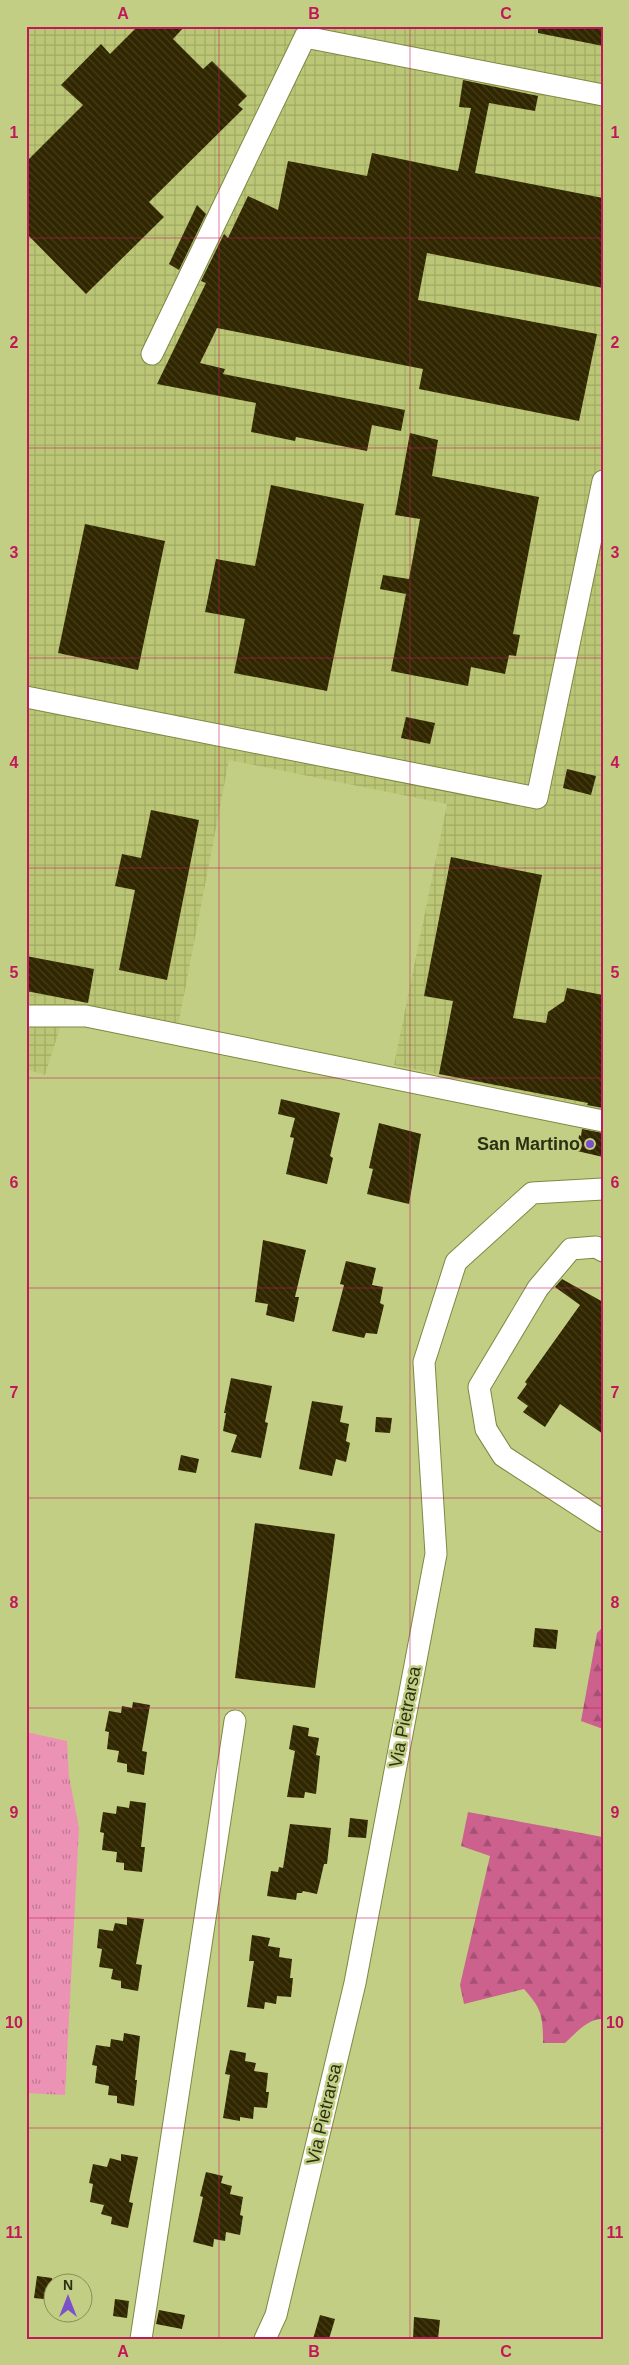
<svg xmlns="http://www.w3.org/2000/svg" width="629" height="2365" viewBox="0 0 629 2365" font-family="Helvetica,sans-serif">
  <defs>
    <pattern id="industrial-grid" width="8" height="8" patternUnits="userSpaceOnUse" patternTransform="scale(1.25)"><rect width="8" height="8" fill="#bbc776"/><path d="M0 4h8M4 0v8" fill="none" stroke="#a1ab65"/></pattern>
    <pattern id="grass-tufts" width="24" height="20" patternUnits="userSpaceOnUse" patternTransform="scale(1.25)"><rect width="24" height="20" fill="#ec93b5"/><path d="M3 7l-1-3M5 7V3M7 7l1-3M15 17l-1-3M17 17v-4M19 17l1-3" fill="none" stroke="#bf7892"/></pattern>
    <pattern id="forest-firs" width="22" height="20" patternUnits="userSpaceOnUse" patternTransform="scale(1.25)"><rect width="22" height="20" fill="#cc618e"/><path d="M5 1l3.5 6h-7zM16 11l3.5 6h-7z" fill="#a65073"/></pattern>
    <pattern id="building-back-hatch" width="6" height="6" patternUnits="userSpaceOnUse" patternTransform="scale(1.25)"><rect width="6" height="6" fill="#302700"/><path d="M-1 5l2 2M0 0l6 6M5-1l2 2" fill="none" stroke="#463e1c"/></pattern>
  </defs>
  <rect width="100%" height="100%" fill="#c3ce85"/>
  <!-- industrial -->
  <polygon fill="url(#industrial-grid)" points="26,26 603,26 603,1109 394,1065 447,804 229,760 175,1042 63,1018 45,1075 26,1069"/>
  <!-- grass -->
  <polygon fill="url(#grass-tufts)" points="26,1732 67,1741 69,1776 79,1828 65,2095 26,2093"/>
  <!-- forest -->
  <g fill="url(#forest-firs)">
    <polygon points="603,1627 603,1729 581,1721 597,1633"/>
    <path d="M468,1812L603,1837V2019C588,2018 575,2034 565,2043H543C543,2017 542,2009 524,1989L464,2004L460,1985L490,1856L461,1846Z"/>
  </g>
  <!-- building -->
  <g fill="url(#building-back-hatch)">
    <polygon points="138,26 185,26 173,39 203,69 212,61 247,96 238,105 243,109 149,202 164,217 86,294 26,233 26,162 83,105 61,85 101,44 110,54"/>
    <polygon points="538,26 603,26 603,46 538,33"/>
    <polygon points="463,80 538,96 535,111 489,103 475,173 603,198 603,288 427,253 418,300 597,334 579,421 419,389 423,369 217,328 200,363 225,369 223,374 405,410 401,431 372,425 367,451 296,437 295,441 251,432 256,403 157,384 206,283 201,281 224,234 228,238 248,196 278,210 288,161 367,176 372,153 458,171 471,108 459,107"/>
    <polygon points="197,205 206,214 179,270 169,264"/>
    <polygon points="410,433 438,440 432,476 539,497 513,634 520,635 516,656 509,655 505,674 471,667 468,686 391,671 406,594 380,589 383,575 409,579 420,519 395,515"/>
    <polygon points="271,485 364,504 327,691 234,673 245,619 205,612 216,559 255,566"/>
    <polygon points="85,524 165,541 138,670 58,653"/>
    <polygon points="406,717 435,723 430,744 401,738"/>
    <polygon points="567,769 596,776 591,795 563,788"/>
    <polygon points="151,810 199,820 167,980 119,970 135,890 115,886 122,854 141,858"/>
    <polygon points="451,857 542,875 513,1018 546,1023 548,1012 564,1001 567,988 603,995 603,1108 587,1105 588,1103 439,1074 453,1001 424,996"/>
    <polygon points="26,956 94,969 88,1003 26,991"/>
    <polygon points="281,1099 340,1113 330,1156 333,1158 327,1184 286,1174 294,1138 290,1137 295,1118 278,1114"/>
    <polygon points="379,1123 421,1134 409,1204 367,1194 373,1169 369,1168"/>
    <polygon points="582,1129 603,1133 603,1157 577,1151 579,1135 581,1136"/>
    <polygon points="263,1240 306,1250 295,1297 299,1297 294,1322 266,1315 268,1304 255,1302"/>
    <polygon points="346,1261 376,1268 372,1285 383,1287 380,1303 384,1305 377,1334 366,1333 364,1338 332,1331 344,1285 340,1284"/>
    <polygon points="562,1279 603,1302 603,1434 560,1404 545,1427 523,1412 528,1406 517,1398 527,1384 525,1382 580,1305 555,1287"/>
    <polygon points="231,1378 272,1386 265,1422 268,1423 261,1458 231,1452 237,1435 223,1431 226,1413 224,1413"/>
    <polygon points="312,1401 343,1406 340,1422 349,1424 346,1441 350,1443 346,1462 336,1459 332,1476 299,1469"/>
    <polygon points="376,1417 392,1418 390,1433 375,1432"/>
    <polygon points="181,1455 199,1459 196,1473 178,1470"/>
    <polygon points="255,1523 335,1534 315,1688 235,1678"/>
    <polygon points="535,1628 558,1630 556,1649 533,1647"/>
    <polygon points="133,1702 150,1705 142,1751 147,1752 144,1775 127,1772 127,1764 117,1762 119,1751 107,1749 109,1732 105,1731 109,1711 121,1713 122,1706 132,1708"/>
    <polygon points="293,1725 309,1728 308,1736 319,1738 316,1755 320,1756 316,1794 305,1792 304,1798 287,1797 295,1751 289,1749"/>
    <polygon points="130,1801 146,1803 141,1847 145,1847 142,1872 124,1870 124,1863 116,1862 117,1852 102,1850 104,1833 100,1832 103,1812 116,1814 117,1806 129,1808"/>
    <polygon points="350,1818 368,1820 366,1838 348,1837"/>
    <polygon points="290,1824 331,1828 327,1864 324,1864 317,1894 303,1891 302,1893 297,1893 296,1900 267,1896 271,1871 278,1872 279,1867 283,1868"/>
    <polygon points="127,1917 144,1919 136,1964 142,1965 138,1991 121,1988 121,1981 111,1979 113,1969 99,1967 102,1949 97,1948 99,1929 113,1931 115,1923 127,1925"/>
    <polygon points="252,1935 270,1938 268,1946 280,1948 279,1957 292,1959 290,1978 293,1978 291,1997 277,1996 276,2004 265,2002 264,2009 247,2007 254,1961 249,1961"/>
    <polygon points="124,2033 140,2036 135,2080 137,2080 134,2106 117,2103 117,2096 108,2095 109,2086 95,2083 97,2066 92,2065 96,2045 110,2047 111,2039 123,2041"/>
    <polygon points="230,2050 246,2053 245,2061 256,2063 254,2071 268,2073 266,2092 269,2092 267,2108 254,2107 253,2119 240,2117 240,2121 223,2118 230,2075 225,2074"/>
    <polygon points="121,2154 138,2157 129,2202 133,2203 128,2228 111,2224 112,2217 101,2214 104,2205 90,2202 93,2184 89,2183 93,2164 107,2167 110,2158 121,2161"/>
    <polygon points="206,2172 223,2176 221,2183 232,2186 230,2194 243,2197 240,2215 243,2216 240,2235 226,2232 225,2241 214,2239 213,2247 193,2242 203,2197 200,2196"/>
    <polygon points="37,2276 52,2278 52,2300 34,2298"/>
    <polygon points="115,2299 129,2301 127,2318 113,2316"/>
    <polygon points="159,2310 185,2315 182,2329 156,2324"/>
    <polygon points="320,2315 335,2319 329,2339 313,2339"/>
    <polygon points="414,2317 440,2320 438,2339 413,2339"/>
  </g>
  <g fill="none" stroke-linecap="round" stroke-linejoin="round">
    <!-- minor casing -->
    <g stroke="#7f8842" stroke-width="23">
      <g id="minor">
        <polyline points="152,354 305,37 603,95"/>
        <polyline points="26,697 537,798 603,481"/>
        <polyline points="26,1016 86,1016 603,1121"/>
        <polyline points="603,1251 596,1247 571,1249 538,1288 479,1387 486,1429 503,1456 603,1521"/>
        <polyline points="141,2339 235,1721"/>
        <polyline points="265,2339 276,2315 355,1983 436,1554 424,1362 456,1262 532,1193 603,1189"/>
      </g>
    </g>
    <!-- minor -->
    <use href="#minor" stroke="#fff" stroke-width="21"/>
  </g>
  <!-- grid -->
  <path fill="none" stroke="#c2185b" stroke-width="1" stroke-opacity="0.55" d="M219,26V2339M410,26V2339M26,238H603M26,448H603M26,658H603M26,868H603M26,1078H603M26,1288H603M26,1498H603M26,1708H603M26,1918H603M26,2128H603"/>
  <!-- markers -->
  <circle fill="#7a51ca" stroke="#c3ce85" stroke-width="2" cx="590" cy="1144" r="5"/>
  <g text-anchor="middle" stroke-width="5" stroke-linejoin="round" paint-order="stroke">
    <!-- poi labels -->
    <g font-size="18" font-weight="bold" fill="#2c3012" stroke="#c3ce85" text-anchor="end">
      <text x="580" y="1150">San Martino</text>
    </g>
    <!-- street labels -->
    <g font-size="18" fill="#2c3012" stroke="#c3ce85">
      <text transform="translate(405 1717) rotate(-79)" y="6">Via Pietrarsa</text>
      <text transform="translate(324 2114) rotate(-77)" y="6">Via Pietrarsa</text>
    </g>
  </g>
  <!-- border -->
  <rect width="629" height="2365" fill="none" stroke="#c3ce85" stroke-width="55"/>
  <!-- north arrow -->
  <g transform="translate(68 2298)"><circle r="24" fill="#c3ce85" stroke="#878f57"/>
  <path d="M0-4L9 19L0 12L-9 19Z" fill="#7a51ca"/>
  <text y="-8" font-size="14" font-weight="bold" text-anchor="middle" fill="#2c3012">N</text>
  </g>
  <rect x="28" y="28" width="574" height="2310" fill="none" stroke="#c2185b" stroke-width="2"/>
  <g font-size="16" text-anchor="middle" font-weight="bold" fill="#c2185b">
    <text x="123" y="19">A</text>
    <text x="314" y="19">B</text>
    <text x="506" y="19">C</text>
    <text x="14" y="138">1</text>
    <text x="615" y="138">1</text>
    <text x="14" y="348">2</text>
    <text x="615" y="348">2</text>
    <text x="14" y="558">3</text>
    <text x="615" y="558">3</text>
    <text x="14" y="768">4</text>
    <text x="615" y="768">4</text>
    <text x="14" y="978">5</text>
    <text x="615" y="978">5</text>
    <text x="14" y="1188">6</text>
    <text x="615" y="1188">6</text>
    <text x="14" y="1398">7</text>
    <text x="615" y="1398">7</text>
    <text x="14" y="1608">8</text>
    <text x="615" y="1608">8</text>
    <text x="14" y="1818">9</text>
    <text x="615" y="1818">9</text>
    <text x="14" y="2028">10</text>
    <text x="615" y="2028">10</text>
    <text x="14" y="2238">11</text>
    <text x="615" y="2238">11</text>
    <text x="123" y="2357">A</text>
    <text x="314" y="2357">B</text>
    <text x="506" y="2357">C</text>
  </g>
</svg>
